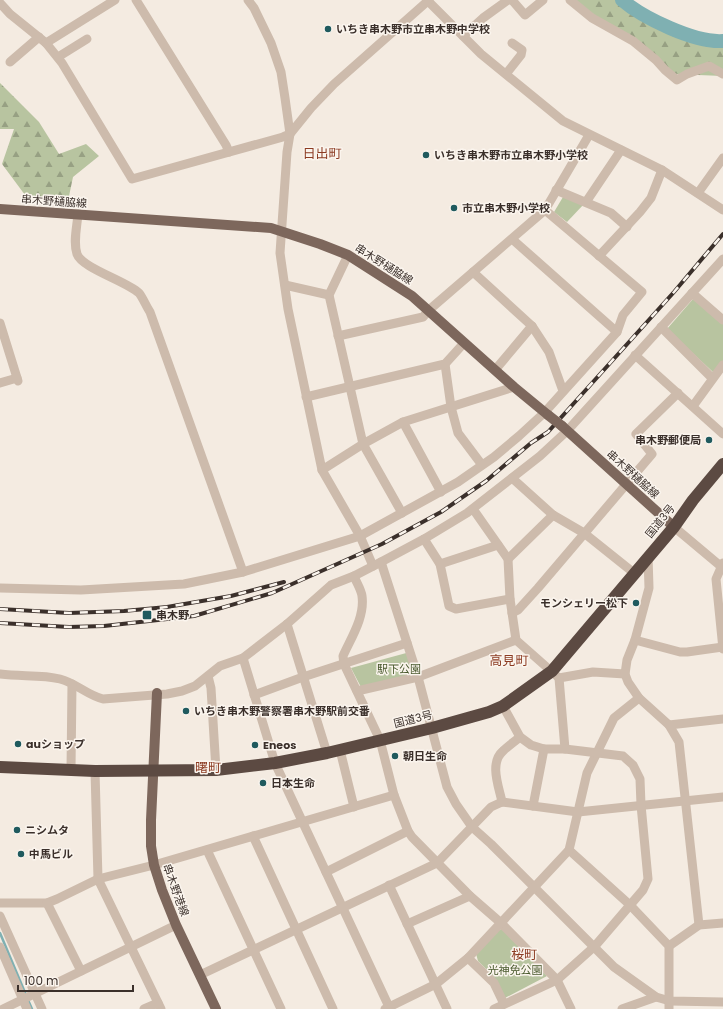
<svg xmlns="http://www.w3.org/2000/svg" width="723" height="1009" viewBox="0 0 723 1009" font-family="Poppins,'Noto Sans JP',sans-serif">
  <defs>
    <pattern id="forest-firs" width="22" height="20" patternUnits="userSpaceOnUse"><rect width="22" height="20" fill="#b8c4a0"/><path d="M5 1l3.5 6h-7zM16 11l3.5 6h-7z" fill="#97a083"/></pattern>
  </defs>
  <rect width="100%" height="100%" fill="#f4ebe1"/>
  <!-- forest -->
  <g fill="url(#forest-firs)">
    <polygon points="570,0 616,0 657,28 723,39 723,76 673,74"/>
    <polygon points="0,83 39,122 59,154 86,144 99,156 73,177 68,201 25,195 2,164 14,129 0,129"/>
  </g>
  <!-- green -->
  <g fill="#b8c4a0">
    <polygon points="563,197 584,204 567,222 554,212"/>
    <polygon points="693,299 723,324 723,361 714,373 667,329"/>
    <polygon points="410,652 418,671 408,680 363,691 351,668"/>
    <polygon points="502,929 547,976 503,999 494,977 478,961 475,950 498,930"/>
  </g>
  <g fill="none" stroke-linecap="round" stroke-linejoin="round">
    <!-- stream -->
    <g stroke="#7fb0b2" stroke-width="2.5">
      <polyline points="0,933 26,995"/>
      <polyline points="28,1000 32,1009"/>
    </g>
    <!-- river -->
    <path stroke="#7fb0b2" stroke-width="14" d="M622,0C643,18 695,43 723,41"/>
    <!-- minor -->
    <g stroke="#cdbbac" stroke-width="9">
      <polyline points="136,0 226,145 229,152"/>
      <polyline points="248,0 254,8 271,43 281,72 285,98 290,134 287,152 280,253 288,309 322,470 360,536 373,566"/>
      <polyline points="512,0 525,15 543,0"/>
      <polyline points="570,0 592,18 633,41 656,60 665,70 677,80 687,74 709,66 723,74"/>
      <polyline points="428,1 481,54 563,121 662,170 723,210"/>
      <polyline points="0,3 10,14 46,43 62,63 132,179 283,137 290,134 311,108 334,84 429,0"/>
      <polyline points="463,36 483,18 508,0"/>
      <polyline points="46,43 115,0"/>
      <polyline points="58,57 87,39"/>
      <polyline points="10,62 39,37"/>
      <polyline points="506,74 521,55 522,50 512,43"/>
      <polyline points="556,190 611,213 627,227"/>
      <polyline points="698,193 723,158"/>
      <polyline points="586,202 621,150"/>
      <path d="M78,214C77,227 73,242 77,254C82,268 126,281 139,293C143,298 146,306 150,312L243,572"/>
      <polyline points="512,239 617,332"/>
      <polyline points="348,255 329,295 363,444 402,513"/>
      <polyline points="599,256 640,212 651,198 662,170"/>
      <polyline points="473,272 532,326 549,352 563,391"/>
      <polyline points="285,285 329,295"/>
      <polyline points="692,293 723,320"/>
      <polyline points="0,323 18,381"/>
      <polyline points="661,327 712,378"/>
      <polyline points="338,336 423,317 429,310 545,210 589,135"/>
      <polyline points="635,355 723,434"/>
      <polyline points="445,364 451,407 458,433 482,465"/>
      <polyline points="495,370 532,326"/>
      <polyline points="0,383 17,378"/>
      <polyline points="306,397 445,364 464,343"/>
      <polyline points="693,406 723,365"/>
      <polyline points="403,422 441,492"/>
      <polyline points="322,470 363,444 403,422 514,387"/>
      <polyline points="512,478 553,515 584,533 634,573"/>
      <polyline points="473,509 508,559 510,599 516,640 559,678 593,672 625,674"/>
      <polyline points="674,527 723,568"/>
      <polyline points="424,539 440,564 449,606 456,609 510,599"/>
      <polyline points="648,556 649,588 635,640 627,660 625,674 628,682 639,698 669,725 679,742 699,925"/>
      <polyline points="508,559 553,515"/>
      <polyline points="381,562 418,677 447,787 456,804 472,827 491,844 614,967 656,997 670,1001 723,1002"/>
      <polyline points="723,563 716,579 723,649"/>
      <polyline points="440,564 498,545"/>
      <path d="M354,576C356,582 361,589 362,596C365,617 351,638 343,656L344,664L380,740L394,795L408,831L412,837L470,896L501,923L557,980L571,1009"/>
      <polyline points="0,588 81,590 184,584 243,572 360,536 458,482 494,457 519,436 544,413 617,332 623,315 642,292 545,210"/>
      <polyline points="512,613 518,610 538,588 652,454 636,434 678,393"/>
      <polyline points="287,624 327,753"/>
      <polyline points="635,640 680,652 687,652 723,647"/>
      <polyline points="243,658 275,763 390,1009"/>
      <path d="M0,674C20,677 41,674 60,679C76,683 87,695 103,699L167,694L182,691L195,686L220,666L243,658L287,624L331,585L354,576L381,562L424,539L467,513L540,456L567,431L723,259"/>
      <polyline points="208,676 211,688 216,770"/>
      <polyline points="559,678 565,749"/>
      <polyline points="357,691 418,677 516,640"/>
      <polyline points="254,695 303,677 407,643"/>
      <polyline points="669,725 723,719"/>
      <polyline points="340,750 354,807"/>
      <polyline points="71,770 72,684"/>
      <polyline points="95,771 98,879 161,1009"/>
      <path d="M502,802C499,787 489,763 503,751C508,746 514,742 520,737"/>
      <polyline points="533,806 544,749"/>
      <polyline points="253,836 333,1009"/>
      <polyline points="207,850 281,1009"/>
      <polyline points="569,850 630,905 669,946 669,1009"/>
      <polyline points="326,872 408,831"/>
      <polyline points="389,885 447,1009"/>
      <polyline points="0,903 47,903 57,899 98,879 154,865 394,795"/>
      <polyline points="47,903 81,971"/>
      <polyline points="0,916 42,1009"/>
      <polyline points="407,924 470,896"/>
      <polyline points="669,946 699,925 723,923"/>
      <polyline points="0,947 27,1009"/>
      <polyline points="468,958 494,983 504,1004"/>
      <polyline points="200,975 437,863 491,807 502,802 578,812 723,797"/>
      <polyline points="3,1009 176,925"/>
      <polyline points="144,1009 158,1003"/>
      <polyline points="385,1009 436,984 468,958 569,850 587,773 614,718 639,698"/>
      <polyline points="494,1009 557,980 595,946 643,890 648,879 641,805 640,779 633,765 623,756 565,749 544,749 531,745 520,737 503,706"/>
      <polyline points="622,1009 656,997"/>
    </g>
    <!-- major -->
    <g stroke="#7d675c" stroke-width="10">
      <polyline points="0,209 271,228 320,244 348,255 412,296 514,387 548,415"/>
      <polyline points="562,426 674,527"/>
      <polyline points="157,693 151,820 151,846 154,865 162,890 176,925 216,1009"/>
    </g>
    <!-- highway -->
    <polyline stroke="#5c4a42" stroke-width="12" points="0,767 95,771 216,770 275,763 327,753 432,728 489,712 503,706 552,671 674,527 693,500 723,464"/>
    <!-- rail casing -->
    <g stroke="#3b302b" stroke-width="4">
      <g id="rail">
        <polyline points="0,609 69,613 124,611 167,607 231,596 284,582"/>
        <polyline points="0,623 69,627 104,626 194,616 272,593 382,544 441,512 486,481 531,443 548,432 674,292 723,234"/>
      </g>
    </g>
    <!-- rail -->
    <use href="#rail" stroke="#fbf5ee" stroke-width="2.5" stroke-dasharray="8" stroke-linecap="butt"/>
    <!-- major-bridge -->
    <polyline stroke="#7d675c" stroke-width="10" points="548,415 562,426"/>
  </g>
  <!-- markers -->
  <g fill="#1f5a5e" stroke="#fbf5ee" stroke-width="1.5">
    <circle cx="328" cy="29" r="4"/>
    <circle cx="426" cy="155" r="4"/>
    <circle cx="454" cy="208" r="4"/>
    <circle cx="709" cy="440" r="4"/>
    <circle cx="636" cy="603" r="4"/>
    <rect x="142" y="610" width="10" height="10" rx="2"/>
    <circle cx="186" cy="711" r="4"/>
    <circle cx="18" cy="744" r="4"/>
    <circle cx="255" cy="745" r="4"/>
    <circle cx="395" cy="756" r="4"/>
    <circle cx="263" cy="783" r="4"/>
    <circle cx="17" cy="830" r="4"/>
    <circle cx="21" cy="854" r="4"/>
  </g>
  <g text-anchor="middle" stroke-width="3" stroke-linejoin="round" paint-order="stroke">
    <!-- poi labels -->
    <g font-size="11" font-weight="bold" fill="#3b302b" stroke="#fbf5ee" text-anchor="start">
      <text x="336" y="33">いちき串木野市立串木野中学校</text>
      <text x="434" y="159">いちき串木野市立串木野小学校</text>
      <text x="462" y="212">市立串木野小学校</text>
      <text x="701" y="444" text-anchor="end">串木野郵便局</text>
      <text x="628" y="607" text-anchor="end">モンシェリー松下</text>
      <text x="156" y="619">串木野</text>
      <text x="194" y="715">いちき串木野警察署串木野駅前交番</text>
      <text x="26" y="748">auショップ</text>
      <text x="263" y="749">Eneos</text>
      <text x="403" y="760">朝日生命</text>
      <text x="271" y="787">日本生命</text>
      <text x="25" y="834">ニシムタ</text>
      <text x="29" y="858">中馬ビル</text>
    </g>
    <!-- street labels -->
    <g font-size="11" fill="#3b302b" stroke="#fbf5ee">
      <text transform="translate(54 201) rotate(4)" y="4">串木野樋脇線</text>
      <text transform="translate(384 264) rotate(32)" y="4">串木野樋脇線</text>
      <text transform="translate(633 474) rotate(42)" y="4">串木野樋脇線</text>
      <text transform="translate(660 521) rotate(-51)" y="4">国道3号</text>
      <text transform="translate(413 719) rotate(-14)" y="4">国道3号</text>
      <text transform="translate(176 890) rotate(70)" y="4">串木野港線</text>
    </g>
    <!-- park labels -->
    <g font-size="11" fill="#4a5a2e" stroke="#fbf5ee">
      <text x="399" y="673">駅下公園</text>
      <text x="515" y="974">光神免公園</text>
    </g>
    <!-- quarter labels -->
    <g font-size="13" fill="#8c3b22" stroke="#fbf5ee">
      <text x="322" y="158">日出町</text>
      <text x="509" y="665">高見町</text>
      <text x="208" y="772">曙町</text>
      <text x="524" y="959">桜町</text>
    </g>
  </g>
  <!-- scale -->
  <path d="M18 985v6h115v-6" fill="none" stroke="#3b302b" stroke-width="2"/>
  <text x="24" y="985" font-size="12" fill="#3b302b" stroke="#fbf5ee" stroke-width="3" paint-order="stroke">100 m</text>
</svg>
